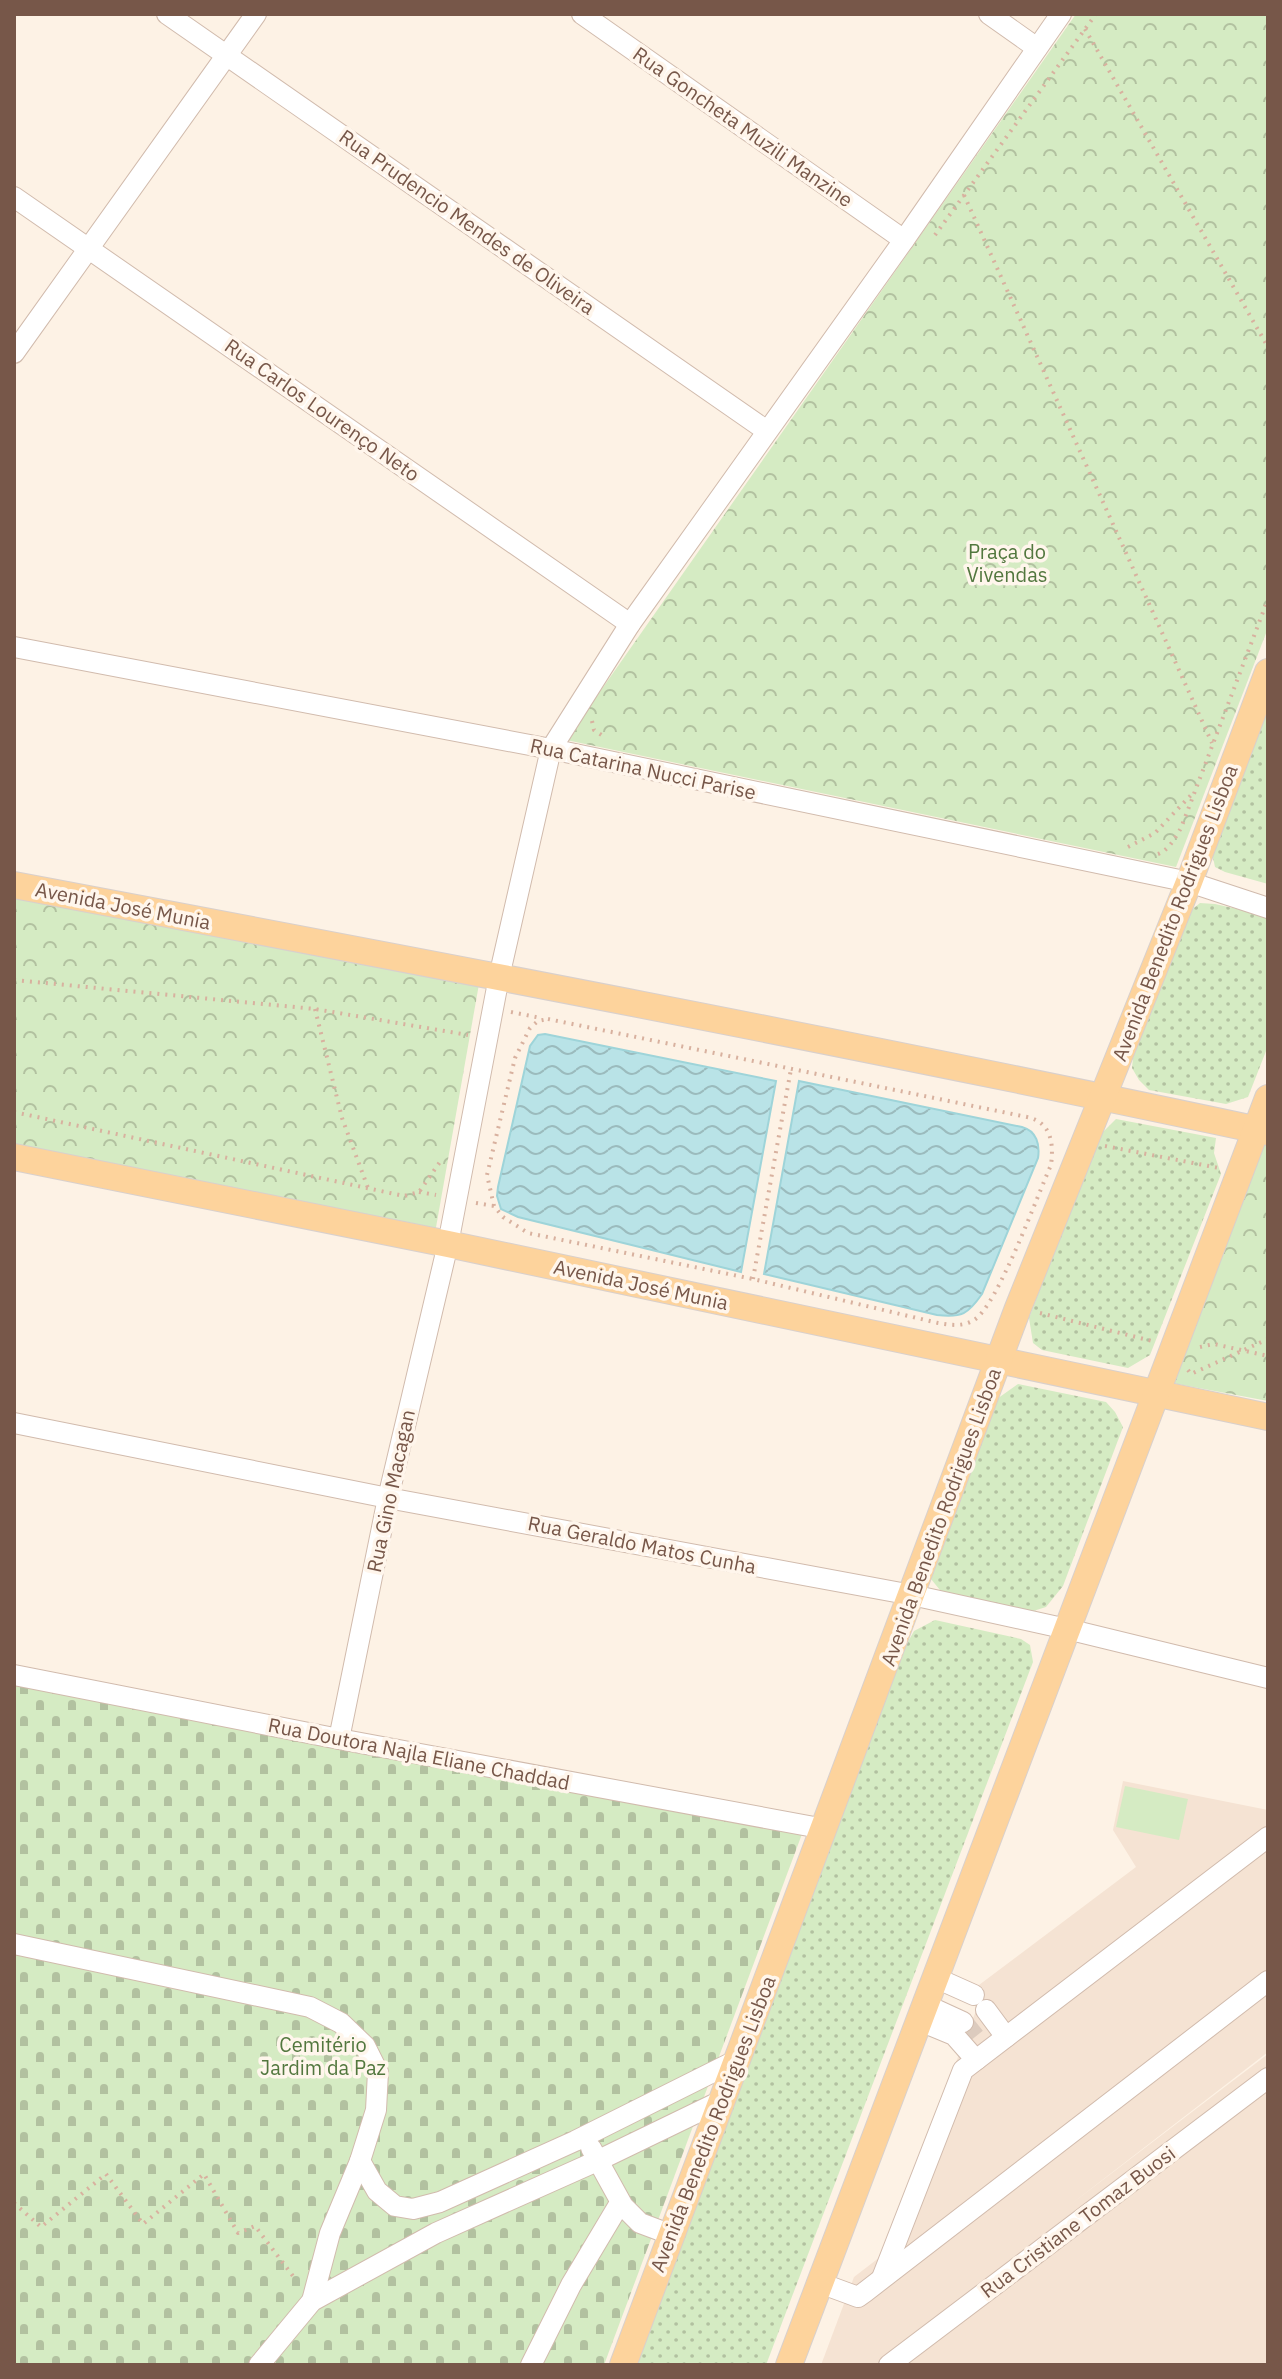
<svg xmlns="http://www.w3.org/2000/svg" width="1282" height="2379" viewBox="0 0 1282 2379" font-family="'IBM Plex Sans',sans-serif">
  <defs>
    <pattern id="grass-dots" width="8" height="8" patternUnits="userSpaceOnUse" patternTransform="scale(2)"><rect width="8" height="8" fill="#d5ebc3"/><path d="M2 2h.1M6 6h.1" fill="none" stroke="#b2c1a0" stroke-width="1.8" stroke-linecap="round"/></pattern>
    <pattern id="cemetery-stones" width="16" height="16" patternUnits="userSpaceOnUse" patternTransform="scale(2)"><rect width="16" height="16" fill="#d5ebc3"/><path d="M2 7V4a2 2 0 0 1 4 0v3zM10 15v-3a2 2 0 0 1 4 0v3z" fill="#b2c1a0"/></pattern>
    <pattern id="park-crowns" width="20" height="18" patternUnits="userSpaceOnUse" patternTransform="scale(2)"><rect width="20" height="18" fill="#d5ebc3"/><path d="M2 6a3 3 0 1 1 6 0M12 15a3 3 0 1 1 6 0" fill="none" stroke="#b2c1a0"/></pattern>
    <pattern id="water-waves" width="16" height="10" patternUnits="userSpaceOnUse" patternTransform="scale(2)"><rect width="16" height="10" fill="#b9e3e7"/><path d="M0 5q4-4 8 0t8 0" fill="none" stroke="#9bbbbd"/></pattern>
  </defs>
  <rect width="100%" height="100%" fill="#fdf2e5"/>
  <!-- residential -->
  <polygon fill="#f5e3d3" points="1123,1781 1268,1810 1268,2052 1066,2208 1268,2054 1268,2365 821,2365 854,2277 880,2257 981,1998 975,1988 1136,1867 1113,1830"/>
  <!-- grass -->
  <g fill="url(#grass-dots)">
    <polygon points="1268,692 1268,884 1225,872 1215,867 1210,843"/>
    <polygon points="1200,903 1215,904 1268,916 1268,1046 1248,1097 1226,1104 1149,1090 1139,1080 1132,1068 1133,1058 1184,916"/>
    <polygon points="1116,1119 1216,1138 1214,1153 1221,1174 1150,1355 1128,1368 1042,1350 1033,1343 1029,1318 1099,1136"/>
    <polygon points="1018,1384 1106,1402 1115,1412 1123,1427 1063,1586 1046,1607 1027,1613 944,1595 931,1579 931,1566 994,1401"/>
    <polygon points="935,1620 1021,1639 1030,1645 1033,1662 766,2365 632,2365 905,1647 914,1631"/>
  </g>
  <!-- cemetery -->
  <polygon fill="url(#cemetery-stones)" points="14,1684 802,1834 604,2365 14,2365"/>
  <!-- park -->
  <g fill="url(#park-crowns)">
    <polygon points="1076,14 1268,14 1268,628 1176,867 566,740"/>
    <polygon points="14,896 479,984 435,1233 14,1148"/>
    <polygon points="1263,1144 1268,1146 1268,1401 1172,1383"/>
  </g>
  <!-- pitch -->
  <polygon fill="#d5ebc3" points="1125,1786 1188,1799 1179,1840 1116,1827"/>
  <!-- water -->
  <g fill="url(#water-waves)" stroke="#9ed4d9" stroke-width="2">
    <polygon points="545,1034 776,1081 741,1272 518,1217 501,1209 497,1196 498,1187 530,1046 538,1035"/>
    <path d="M799,1081L1022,1127C1037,1131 1040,1145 1038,1158L982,1294C968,1314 962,1318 937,1315L764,1274Z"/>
  </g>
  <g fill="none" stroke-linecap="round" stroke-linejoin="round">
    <!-- minor-tunnel -->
    <polyline stroke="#dccbbe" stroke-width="20" stroke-dasharray="20 10" stroke-linecap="butt" points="963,2022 975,2037"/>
    <!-- minor casing -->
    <g stroke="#d1bbad" stroke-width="22">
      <g id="minor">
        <polyline points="167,14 767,431"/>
        <polyline points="582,14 904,240"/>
        <polyline points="989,14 1037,48"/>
        <polyline points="14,197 630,624"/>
        <polyline points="14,353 256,14"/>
        <polyline points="14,647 551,749 1189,882 1268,908"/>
        <polyline points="14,1423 388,1498 912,1595 1067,1629 1268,1678"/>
        <polyline points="14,1675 339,1739 825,1829"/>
        <polyline points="339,1739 388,1498 448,1244 499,977 551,749 630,624 904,240 1061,14"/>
        <polyline points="14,1944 310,2007 341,2023 365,2046 378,2072 376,2110 360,2161 330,2233 312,2301"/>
        <polyline points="936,1978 974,1995"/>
        <polyline points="926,2005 963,2022"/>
        <polyline points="986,2010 1006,2037"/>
        <polyline points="920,2021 954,2035 976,2060"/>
        <polyline points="591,2148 623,2206 640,2223 672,2235"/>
        <polyline points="360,2161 377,2191 395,2206 413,2209 440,2202 575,2141 737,2060"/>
        <polyline points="882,2278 963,2070 1268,1837"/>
        <polyline points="820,2283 858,2297 865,2292 1268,1981"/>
        <polyline points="259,2365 312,2301 436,2233 597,2161 723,2100"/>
        <polyline points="531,2365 571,2285 620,2203"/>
        <polyline points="889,2365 1268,2078"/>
      </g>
    </g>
    <!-- major casing -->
    <g stroke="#d9d0cc" stroke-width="28">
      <g id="major">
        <path d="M14,885C433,964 851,1043 1268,1132"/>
        <polyline points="14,1157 448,1244 1268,1417"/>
        <polyline points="623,2365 1018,1308 1189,882 1268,672"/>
        <polyline points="789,2365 1268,1098"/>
      </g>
    </g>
    <!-- path -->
    <g stroke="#d8b19f" stroke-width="4" stroke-dasharray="2 6" stroke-linecap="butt">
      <polyline points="1085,29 1268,347"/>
      <polyline points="964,195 1212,743"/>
      <polyline points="935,235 1096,14"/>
      <polyline points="592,721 594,730 606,738"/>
      <polyline points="1128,847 1155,833 1191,795"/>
      <path d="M1158,854C1169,850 1175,838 1181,828L1268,599"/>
      <polyline points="14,980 315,1009 468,1035"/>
      <polyline points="315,1009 342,1118 368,1188"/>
      <polyline points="511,1012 541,1018"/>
      <path d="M548,1019L1027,1117C1051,1122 1054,1143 1051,1165C1038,1194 997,1307 974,1320C963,1327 950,1325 938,1323L753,1279L528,1233L503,1217L494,1206L487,1175L515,1058L530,1028L538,1021Z"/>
      <polyline points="14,1112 404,1196 419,1192 442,1159"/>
      <polyline points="1105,1146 1219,1168"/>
      <polyline points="419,1192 436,1195"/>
      <polyline points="476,1203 494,1206"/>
      <polyline points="753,1279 791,1069"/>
      <polyline points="1040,1313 1152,1341"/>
      <polyline points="1200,1347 1214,1344 1268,1356"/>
      <polyline points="1188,1370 1191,1374 1268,1339"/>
      <polyline points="14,2203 41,2227 106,2174 143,2224 204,2174 238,2233 255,2226 296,2280"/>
    </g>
    <!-- minor -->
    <use href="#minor" stroke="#fff" stroke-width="20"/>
    <!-- major -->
    <use href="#major" stroke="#fdd39c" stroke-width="26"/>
  </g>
  <g text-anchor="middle" stroke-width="7" stroke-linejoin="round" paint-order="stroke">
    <!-- street labels -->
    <g font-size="20" fill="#775749" stroke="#fff6ec">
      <text transform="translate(743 127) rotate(35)" y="7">Rua Goncheta Muzili Manzine</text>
      <text transform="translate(467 222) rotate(35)" y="7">Rua Prudencio Mendes de Oliveira</text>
      <text transform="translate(322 410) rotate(35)" y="7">Rua Carlos Lourenço Neto</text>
      <text transform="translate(643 769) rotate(12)" y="7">Rua Catarina Nucci Parise</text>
      <text transform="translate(123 906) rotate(11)" y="7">Avenida José Munia</text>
      <text transform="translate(1175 913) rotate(-69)" y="7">Avenida Benedito Rodrigues Lisboa</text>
      <text transform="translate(641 1285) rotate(12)" y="7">Avenida José Munia</text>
      <text transform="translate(391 1491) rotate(-78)" y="7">Rua Gino Macagan</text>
      <text transform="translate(941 1517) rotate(-70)" y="7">Avenida Benedito Rodrigues Lisboa</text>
      <text transform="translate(642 1545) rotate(11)" y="7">Rua Geraldo Matos Cunha</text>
      <text transform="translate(419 1754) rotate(11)" y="7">Rua Doutora Najla Eliane Chaddad</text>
      <text transform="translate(713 2124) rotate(-69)" y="7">Avenida Benedito Rodrigues Lisboa</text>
      <text transform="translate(1078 2222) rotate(-37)" y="7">Rua Cristiane Tomaz Buosi</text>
    </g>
    <!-- park labels -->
    <g font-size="20" fill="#52773e" stroke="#fff6ec">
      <text x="1007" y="559">Praça do<tspan x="1007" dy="23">Vivendas</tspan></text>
      <text x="323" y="2052">Cemitério<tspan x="323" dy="23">Jardim da Paz</tspan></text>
    </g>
  </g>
  <!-- border -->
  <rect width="1282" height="2379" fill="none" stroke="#775749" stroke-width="32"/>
</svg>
